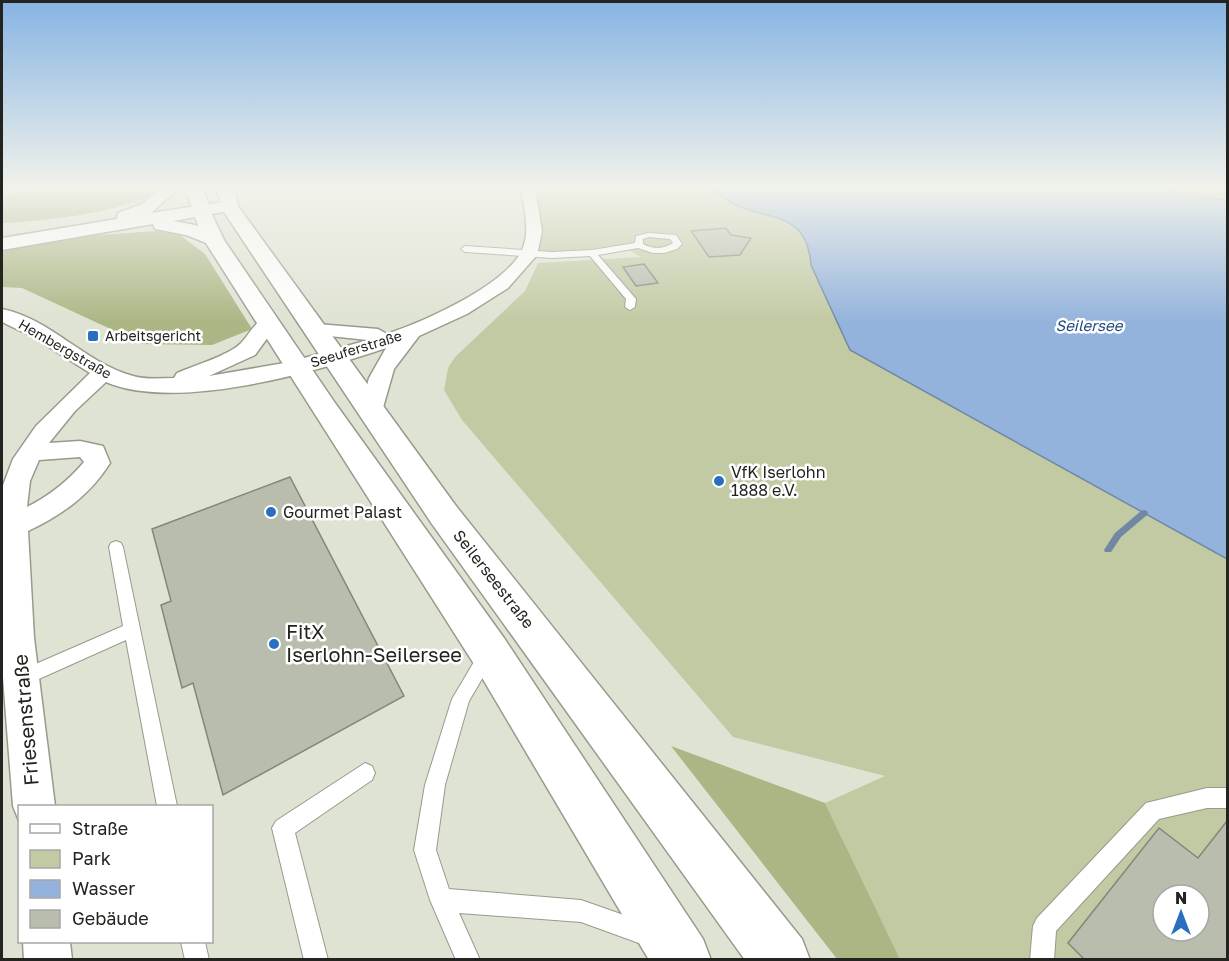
<svg xmlns="http://www.w3.org/2000/svg" width="1229" height="961" viewBox="0 0 1229 961" font-family="'Golos Text',sans-serif">
  <rect width="100%" height="100%" fill="#dfe3d3"/>
  <!-- green -->
  <g fill="#c1caa3" fill-rule="evenodd">
    <path d="M529,188H711C719,193 726,200 734,204C772,222 806,211 811,265L851,350L1227,559V959H900L825,803L885,776L733,737L462,420L444,390L448,368L455,357L525,291L538,263L641,257L622,246L594,252L532,254ZM1163,895H1199V931H1163Z"/>
    <polygon points="1160,188 1227,188 1227,201"/>
  </g>
  <!-- forest -->
  <g fill="#abb684">
    <path d="M38,188H160L157,194C106,214 55,220 2,223V196Z"/>
    <polygon points="155,231 176,232 205,254 252,329 212,345 143,344 22,288 2,287 2,250 99,235"/>
    <polygon points="671,746 825,803 900,959 837,959"/>
  </g>
  <!-- water -->
  <path fill="#93b3dc" stroke="#7188a3" stroke-width="1.5" d="M711,188H1160L1227,201V559L850,350L811,265C807,211 771,222 734,204C726,200 719,193 711,188Z"/>
  <g fill="none" stroke-linecap="round" stroke-linejoin="round">
    <!-- stream -->
    <polygon fill="#7188a3" fill-rule="evenodd" points="1144,510 1147,511 1148,513 1147,515 1121,537 1111,552 1105,552 1104,550 1115,533 1141,511"/>
  </g>
  <!-- building -->
  <g fill="#b9bdae" stroke="#838778" stroke-width="1.5" fill-rule="evenodd">
    <polygon points="726,228 731,235 751,238 740,255 709,257 691,231"/>
    <polygon points="644,264 658,283 636,286 623,267"/>
    <polygon points="290,477 404,696 223,795 193,683 182,688 161,605 171,601 152,529"/>
    <path d="M1227,821V960H1085L1068,943L1159,828L1198,858ZM1163,895H1199V931H1163Z"/>
  </g>
  <g fill="none" stroke-linecap="round" stroke-linejoin="round">
    <!-- lane casing -->
    <g stroke="#979b8c" stroke-width="2">
      <g id="lane">
        <path d="M649,233L676,235L682,244L677,249L664,253H653L638,248L598,255L636,299L635,307L630,310L625,307L626,299L590,256L552,258L465,252L461,249L465,246L552,252L592,250L635,243L636,236ZM649,237L670,239L673,243C663,249 654,250 643,244V239Z"/>
        <polygon points="116,541 121,543 123,547 177,806 157,806 126,640 21,687 15,685 12,679 15,673 123,626 109,547 111,543"/>
        <polygon points="487,648 493,650 496,655 469,701 445,785 436,850 449,889 581,900 655,926 659,934 655,942 647,946 581,922 459,913 480,960 456,960 430,900 414,850 425,785 452,699 481,650"/>
        <polygon points="365,763 372,766 375,773 372,780 295,833 328,960 304,960 272,828 276,821"/>
        <polygon points="1207,788 1228,788 1228,808 1207,808 1159,819 1056,931 1054,960 1030,960 1033,926 1037,918 1146,803"/>
        <polygon points="181,942 205,942 209,960 185,960"/>
      </g>
    </g>
    <!-- street casing -->
    <g stroke="#979b8c" stroke-width="3">
      <g id="street">
        <path d="M521,188H535L542,231L537,255L508,288L467,314L419,336L394,369L380,418L372,420L364,418L360,413L369,378L386,348C315,372 177,412 106,382L75,411L49,443L80,441L103,446L110,463C90,495 62,515 28,531L34,638L55,806H20L19,821L13,806L2,664V488L13,459L36,426L90,373L35,338L2,322V309C51,319 85,363 133,376C146,380 160,378 174,378L177,373C193,366 230,355 241,343C252,332 258,313 276,318L279,322L255,355L209,376L290,362L368,340L310,334L307,330L310,326L317,324L378,329L387,334C423,322 508,285 523,248C530,230 524,207 521,188ZM80,457L84,462C68,481 49,496 27,507L30,481L39,460Z"/>
        <polygon points="23,942 70,942 72,960 24,960"/>
      </g>
    </g>
    <!-- secondary casing -->
    <g stroke="#979b8c" stroke-width="3">
      <g id="secondary">
        <polygon points="229,201 235,202 456,506 802,939 810,960 745,960 432,524 220,206"/>
        <polygon points="202,206 209,208 224,240 335,403 504,638 703,939 711,960 649,960 474,664 204,240 193,212"/>
      </g>
    </g>
    <!-- primary casing -->
    <g stroke="#979b8c" stroke-width="3">
      <g id="primary">
        <polygon points="185,188 203,188 211,212 209,216 195,216"/>
        <polygon points="216,188 234,188 238,206 235,210 223,210"/>
      </g>
    </g>
    <!-- highway casing -->
    <g stroke="#979b8c" stroke-width="3">
      <path id="highway" d="M160,188H179L151,213L229,201L235,202L238,206L235,210L173,221C188,224 215,226 224,240L221,244L214,246L186,235L155,229L153,224L2,250V238L117,219L118,213L142,204Z"/>
    </g>
    <!-- lane -->
    <use href="#lane" fill="#fff" fill-rule="evenodd"/>
    <!-- street -->
    <use href="#street" fill="#fff" fill-rule="evenodd"/>
    <!-- secondary -->
    <use href="#secondary" fill="#fff" fill-rule="evenodd"/>
    <!-- primary -->
    <use href="#primary" fill="#fff" fill-rule="evenodd"/>
    <!-- highway -->
    <use href="#highway" fill="#fff" fill-rule="evenodd"/>
  </g>
  <!-- sky -->
  <linearGradient id="sky" x2="0" y2="1"><stop stop-color="#86b4e3"/><stop offset="0.58" stop-color="#f1f2eb"/><stop offset="1" stop-color="#f1f2eb" stop-opacity="0"/></linearGradient>
  <rect width="1229" height="323" fill="url(#sky)"/>
  <!-- markers -->
  <g fill="#2a6ebf" stroke="#fff" stroke-width="2">
    <rect x="87" y="330" width="12" height="12" rx="3"/>
    <circle cx="719" cy="481" r="6"/>
    <circle cx="271" cy="512" r="6"/>
    <circle cx="274" cy="644" r="6"/>
  </g>
  <g text-anchor="middle" stroke-width="5" stroke-linejoin="round" paint-order="stroke">
    <!-- far-poi labels -->
    <g font-size="14" fill="#23241f" stroke="#fff" text-anchor="start">
      <text x="105" y="341">Arbeitsgericht</text>
    </g>
    <!-- far-street labels -->
    <g font-size="14" fill="#23241f" stroke="#fff">
      <text transform="translate(65 349) rotate(30)" y="5">Hembergstraße</text>
      <text transform="translate(356 349) rotate(-17)" y="5">Seeuferstraße</text>
    </g>
    <!-- far-water labels -->
    <g font-size="15" font-style="italic" fill="#204a7e" stroke="#fff">
      <text x="1089" y="331">Seilersee</text>
    </g>
    <!-- poi labels -->
    <g font-size="16" fill="#23241f" stroke="#fff" text-anchor="start">
      <text x="731" y="478">VfK Iserlohn<tspan x="731" dy="18">1888 e.V.</tspan></text>
      <text x="283" y="518">Gourmet Palast</text>
    </g>
    <!-- street labels -->
    <g font-size="16" fill="#23241f" stroke="#fff">
      <text transform="translate(494 579) rotate(52)" y="6">Seilerseestraße</text>
    </g>
    <!-- near-poi labels -->
    <g font-size="20" fill="#23241f" stroke="#fff" text-anchor="start">
      <text x="286" y="639">FitX<tspan x="286" dy="23">Iserlohn-Seilersee</tspan></text>
    </g>
    <!-- near-street labels -->
    <g font-size="20" fill="#23241f" stroke="#fff">
      <text transform="translate(26 720) rotate(-95)" y="7">Friesenstraße</text>
    </g>
  </g>
  <!-- border -->
  <rect width="1229" height="961" fill="none" stroke="#23241f" stroke-width="6"/>
  <!-- legend -->
  <rect x="18" y="805" width="195" height="138" fill="#ffffff" stroke="#a7a7a5" stroke-width="1.5"/>
  <rect x="30" y="824" width="30" height="9" fill="#ffffff" stroke="#a7a7a5" stroke-width="1.5"/>
  <text x="72" y="835" font-size="18" fill="#23241f">Straße</text>
  <rect x="30" y="850" width="30" height="18" fill="#c1caa3" stroke="#a7a7a5" stroke-width="1.5"/>
  <text x="72" y="865" font-size="18" fill="#23241f">Park</text>
  <rect x="30" y="880" width="30" height="18" fill="#93b3dc" stroke="#a7a7a5" stroke-width="1.5"/>
  <text x="72" y="895" font-size="18" fill="#23241f">Wasser</text>
  <rect x="30" y="910" width="30" height="18" fill="#b9bdae" stroke="#a7a7a5" stroke-width="1.5"/>
  <text x="72" y="925" font-size="18" fill="#23241f">Gebäude</text>
  <!-- north arrow -->
  <g transform="translate(1181 913)"><circle r="28" fill="#ffffff" stroke="#a7a7a5" stroke-width="1.5"/>
  <path d="M0-4.5L10 22L0 15L-10 22Z" fill="#2a6ebf"/>
  <text y="-9" font-size="16" font-weight="bold" text-anchor="middle" fill="#23241f">N</text>
  </g>
</svg>
